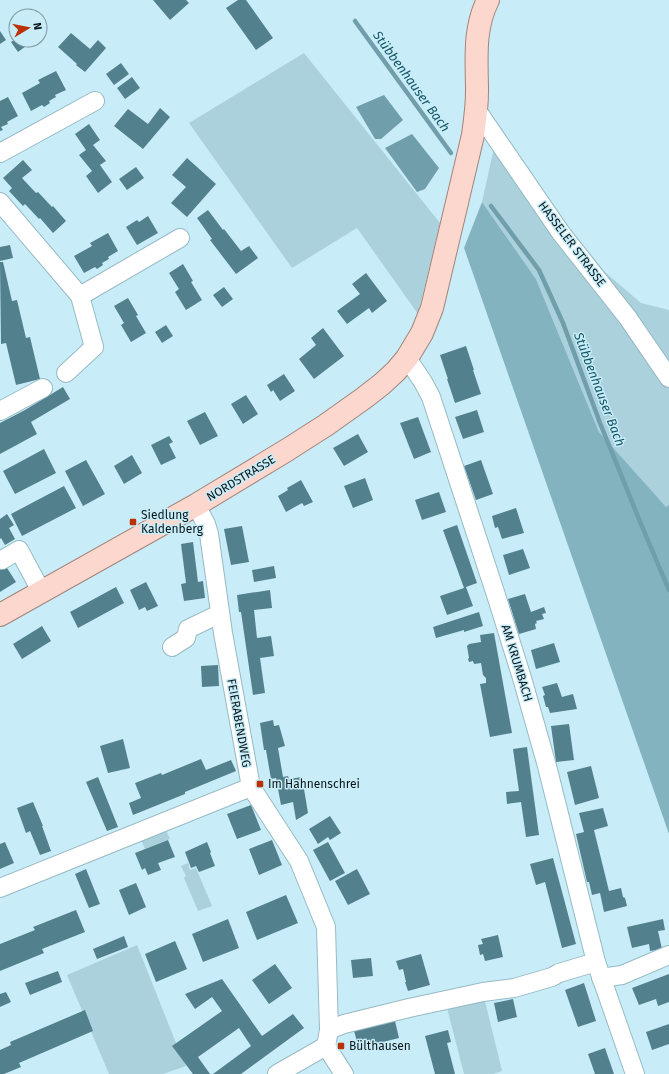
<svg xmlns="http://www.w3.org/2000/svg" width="669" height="1074" viewBox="0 0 669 1074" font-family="'Fira Sans',sans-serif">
  <rect width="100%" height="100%" fill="#c8edf8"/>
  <!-- green -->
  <g fill="#abd1dc">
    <polygon points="304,53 440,223 418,314 357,228 292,268 189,123"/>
    <polygon points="499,125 566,224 605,272 641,303 669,310 669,505 666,508 599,432 536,279 482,202"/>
    <polygon points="165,828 170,839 145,849 140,838"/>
    <polygon points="188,863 190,870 196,868 212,906 198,911 184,878 186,876 181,866"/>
    <polygon points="137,945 174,1038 186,1066 163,1074 109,1074 67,975"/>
    <polygon points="484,997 502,1071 493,1074 464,1074 446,1004"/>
  </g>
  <!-- forest -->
  <polygon fill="#84b3c0" points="482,202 536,279 599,432 666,507 669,505 669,834 464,248"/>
  <!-- water -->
  <g fill="#709eab">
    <polygon points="384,95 403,120 381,139 375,139 356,107"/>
    <polygon points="412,134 439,168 425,189 417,192 385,148"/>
  </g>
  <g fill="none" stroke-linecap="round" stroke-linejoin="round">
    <!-- stream -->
    <g stroke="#709eab" stroke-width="4.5">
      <polyline points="355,21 451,153"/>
      <polyline points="491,206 539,270 563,323 600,423 641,524 669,590"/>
    </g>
  </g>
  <!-- building -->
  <g fill="#53808d">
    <polygon points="153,0 186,0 189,3 170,20"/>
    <polygon points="238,0 246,0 273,38 256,50 226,8"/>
    <polygon points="0,31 6,40 0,44"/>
    <polygon points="71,33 90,49 98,40 106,48 85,72 76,65 77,64 58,47"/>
    <polygon points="16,39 16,40 34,40 18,52 11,42"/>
    <polygon points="121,63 129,74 114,85 106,74"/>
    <polygon points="56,71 66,90 55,95 56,97 49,101 50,103 44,107 42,105 31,111 22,93 40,83 38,80"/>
    <polygon points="132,77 140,88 125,99 117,88"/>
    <polygon points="8,97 18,116 7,122 8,124 1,127 3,130 0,131 0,101"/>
    <polygon points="160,108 170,117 143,149 114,126 128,109 148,124"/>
    <polygon points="89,124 100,140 93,145 106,161 100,165 112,182 98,193 86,176 92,171 79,155 86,150 75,134"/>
    <polygon points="187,158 216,184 187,217 171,203 186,187 172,175"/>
    <polygon points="23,160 32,170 22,178 36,193 38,192 52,207 53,206 66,221 53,233 40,218 39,219 25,204 23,206 9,191 12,188 3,178"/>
    <polygon points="136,167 144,178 127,190 119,179"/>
    <polygon points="208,210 223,230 224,229 241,251 249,246 258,258 236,274 210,240 212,239 197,218"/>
    <polygon points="148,216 158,233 137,245 126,227 137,220 139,222"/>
    <polygon points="108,233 118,251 108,257 109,259 102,263 103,265 97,269 95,267 84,273 74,256 92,246 90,243"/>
    <polygon points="10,245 13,258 0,261 0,247"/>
    <polygon points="0,262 3,262 12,301 17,300 26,338 30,337 40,379 16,385 6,343 1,344"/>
    <polygon points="183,264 193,281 191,282 202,300 186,310 175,292 179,289 169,273"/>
    <polygon points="366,273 387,301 372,313 369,308 347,324 337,311 360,294 352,284"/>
    <polygon points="224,287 233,299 222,307 213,295"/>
    <polygon points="128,298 138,315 136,316 146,333 131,342 121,325 124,323 114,306"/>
    <polygon points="166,325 173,336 162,343 155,332"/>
    <polygon points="323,328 344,356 314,379 299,359 316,345 311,338"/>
    <polygon points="466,346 474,370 473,370 481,394 455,403 447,379 448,379 440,355"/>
    <polygon points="284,374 295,391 280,401 273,390 271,392 267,385"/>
    <polygon points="63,387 70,399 31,422 37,434 0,454 0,423 25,410"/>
    <polygon points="246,395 258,414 243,424 231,404"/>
    <polygon points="477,410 484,432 463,439 455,417"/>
    <polygon points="205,412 218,436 200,445 187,421"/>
    <polygon points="418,417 431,452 414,459 400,423"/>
    <polygon points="358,434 368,452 344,466 333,448"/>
    <polygon points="169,436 173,442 169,444 176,458 161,465 151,445"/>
    <polygon points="44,449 56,473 15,494 3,471"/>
    <polygon points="132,455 142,473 124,484 114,466"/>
    <polygon points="86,460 105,494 83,506 65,471"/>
    <polygon points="481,460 493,494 476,500 464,466"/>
    <polygon points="365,478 373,500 353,508 344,486"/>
    <polygon points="301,480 313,502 304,506 302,503 286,512 278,496 288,490 287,488"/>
    <polygon points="64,486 76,508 22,536 11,514"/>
    <polygon points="439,492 446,512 422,520 415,500"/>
    <polygon points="516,508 524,533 502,539 498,527 495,528 492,516"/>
    <polygon points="7,514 14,525 9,528 15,539 5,545 1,538 0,539 0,519"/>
    <polygon points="457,525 477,583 466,587 473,606 447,615 440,596 464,588 443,530"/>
    <polygon points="242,526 249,562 231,565 224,529"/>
    <polygon points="193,542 198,582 203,581 205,598 184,601 181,584 186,583 181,544"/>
    <polygon points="523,549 530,568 509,575 503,555"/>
    <polygon points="0,557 16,582 0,592"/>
    <polygon points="274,566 276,578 254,582 252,570"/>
    <polygon points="146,582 158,606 147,611 145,607 139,610 130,590"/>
    <polygon points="116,587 124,603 78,628 70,612"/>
    <polygon points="270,590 272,608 254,610 257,638 271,636 274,656 260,658 265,693 253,695 241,612 239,612 237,595"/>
    <polygon points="525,594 531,612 544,607 546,613 542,614 544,619 536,621 537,623 535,624 536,629 519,634 508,599"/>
    <polygon points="479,612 483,626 464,632 464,630 436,638 433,627"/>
    <polygon points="42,626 51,641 22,659 13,644"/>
    <polygon points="494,633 512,733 490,737 480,684 486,683 486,678 483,675 481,663 474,664 473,661 469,662 468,659 469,658 467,646 469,644 481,642 480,635"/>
    <polygon points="554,643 560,662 536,669 531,650"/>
    <polygon points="218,665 219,686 202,687 201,666"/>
    <polygon points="557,683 562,697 573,694 577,709 550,713 548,707 546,707 543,696 545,695 542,687"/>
    <polygon points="273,720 274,726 279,725 285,746 278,748 283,777 288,776 289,779 302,777 308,813 296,820 293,802 281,805 276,778 271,779 266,750 264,750 260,723"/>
    <polygon points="569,724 574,760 556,762 551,726"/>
    <polygon points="123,739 130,768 108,773 100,746"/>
    <polygon points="527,747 539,835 526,837 521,802 507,804 506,792 519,791 513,749"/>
    <polygon points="201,759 206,770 231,760 236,771 185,792 185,794 133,815 129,803 141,798 135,783 161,773 162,775"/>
    <polygon points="591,766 599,798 575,805 567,772"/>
    <polygon points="98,777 118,827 107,831 86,782"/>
    <polygon points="33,802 43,826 42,826 51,851 40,855 30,831 26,833 17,808"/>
    <polygon points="251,805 261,830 237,839 227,814"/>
    <polygon points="603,808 608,826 594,830 609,891 621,888 623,897 625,898 627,906 604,912 600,893 592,895 589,882 587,882 576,834 584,832 579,813"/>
    <polygon points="330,816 341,833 330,840 328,837 318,844 309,829"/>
    <polygon points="168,840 175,857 158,863 161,870 148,875 145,868 142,870 135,853"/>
    <polygon points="272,840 282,865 259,875 249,849"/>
    <polygon points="5,842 14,863 0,869 0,844"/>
    <polygon points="207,842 211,852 210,853 215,866 199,872 196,866 191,868 185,852"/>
    <polygon points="328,842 345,873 330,881 313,850"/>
    <polygon points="553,858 576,944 562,948 545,882 536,885 530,864"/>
    <polygon points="86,869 100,904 89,908 75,874"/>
    <polygon points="357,869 370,894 348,905 335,881"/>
    <polygon points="136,883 146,907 129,915 119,890"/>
    <polygon points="286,895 298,923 257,940 246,912"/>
    <polygon points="76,910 85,932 42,949 44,953 0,971 0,944 35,930 33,927"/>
    <polygon points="228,919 239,948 203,962 192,934"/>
    <polygon points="663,919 665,930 658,931 662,949 650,951 649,944 632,948 627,927"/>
    <polygon points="498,935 503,957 485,961 483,954 480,955 478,945 483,944 481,939"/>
    <polygon points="124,936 128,947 97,959 93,949"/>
    <polygon points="175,941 187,969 156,982 145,954"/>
    <polygon points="421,954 430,985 408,991 405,982 406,982 403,969 399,970 396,961"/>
    <polygon points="371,958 373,976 353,978 351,960"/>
    <polygon points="275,964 292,988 269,1004 252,980"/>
    <polygon points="58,971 62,982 30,995 25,983"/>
    <polygon points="669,974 669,1002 658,1006 656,999 639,1005 632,988"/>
    <polygon points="222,979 262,1036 293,1014 304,1028 241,1074 213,1074 251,1046 239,1028 198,1057 210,1074 193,1074 172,1046 222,1011 212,997 195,1009 185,994"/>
    <polygon points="584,983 596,1021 578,1027 565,990"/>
    <polygon points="6,992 11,1002 0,1007 0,994"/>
    <polygon points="513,999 517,1017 498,1022 494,1003"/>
    <polygon points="85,1010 93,1031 19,1063 21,1067 4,1074 0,1074 0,1050 11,1045 10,1042"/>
    <polygon points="395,1021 399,1038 359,1048 354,1031"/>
    <polygon points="669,1024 669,1044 652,1050 646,1032"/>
    <polygon points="448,1030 451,1042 447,1043 455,1074 435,1074 425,1036"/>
    <polygon points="605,1048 614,1074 595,1074 588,1054"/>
  </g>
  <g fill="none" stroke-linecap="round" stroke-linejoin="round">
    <!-- minor casing -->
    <g stroke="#97bac4" stroke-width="20">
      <g id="minor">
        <polyline points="476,109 561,233 628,318 669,378"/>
        <polyline points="0,153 95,101"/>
        <polyline points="0,202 80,296 94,347 66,373"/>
        <polyline points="80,296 180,238"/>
        <polyline points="407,358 423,382 431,397 496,595 522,678 547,766 596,962 635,1074"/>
        <polyline points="0,411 43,388"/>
        <polyline points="196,505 206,524 209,534 223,633 251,787 299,861 326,927 329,1030 326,1046"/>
        <polyline points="2,560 19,550 41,591"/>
        <polyline points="172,647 186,638 188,629 215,616 220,615"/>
        <polyline points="0,888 251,787"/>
        <polyline points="601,978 622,975 669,955"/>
        <polyline points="329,1030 344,1024 409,1008 483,992 514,988 552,977 559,973 596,962"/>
        <polyline points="326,1046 344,1074"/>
        <polyline points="277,1074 326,1046"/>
      </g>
    </g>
    <!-- major casing -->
    <g stroke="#a5837a" stroke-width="24">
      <path id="major" d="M0,615L196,505L287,450L326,425L364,398L382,384L396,371L407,358L422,333L432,308L473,135C475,121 477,107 477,92C477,60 473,30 488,0"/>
    </g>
    <!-- minor -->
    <use href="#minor" stroke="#fff" stroke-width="18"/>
    <!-- major -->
    <use href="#major" stroke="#fbd7ce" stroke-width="22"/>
  </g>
  <!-- markers -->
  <g fill="#bb3105" stroke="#c8edf8" stroke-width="1.5">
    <rect x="129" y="518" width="8" height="8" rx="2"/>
    <rect x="256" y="780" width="8" height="8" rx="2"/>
    <rect x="337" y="1042" width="8" height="8" rx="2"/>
  </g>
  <g text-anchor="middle" stroke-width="3" stroke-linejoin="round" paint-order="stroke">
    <!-- street labels -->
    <g font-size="12" fill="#09171a" stroke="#c8edf8">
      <text transform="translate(572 244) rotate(53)" y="4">HASSELER STRASSE</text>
      <text transform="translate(241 478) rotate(-31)" y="4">NORDSTRASSE</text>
      <text transform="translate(517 663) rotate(73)" y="4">AM KRUMBACH</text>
      <text transform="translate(239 723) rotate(80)" y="4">FEIERABENDWEG</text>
    </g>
    <!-- poi labels -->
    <g font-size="12" fill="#09171a" stroke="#c8edf8" text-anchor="start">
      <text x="141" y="519">Siedlung<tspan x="141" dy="14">Kaldenberg</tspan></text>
      <text x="268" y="788">Im Hahnenschrei</text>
      <text x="349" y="1050">Bülthausen</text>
    </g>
    <!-- water labels -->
    <g font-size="13" font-style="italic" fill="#155665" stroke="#c8edf8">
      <text transform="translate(412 81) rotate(54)" y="5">Stübbenhauser Bach</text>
      <text transform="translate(600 389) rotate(69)" y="5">Stübbenhauser Bach</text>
    </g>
  </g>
  <!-- north arrow -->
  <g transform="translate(28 28) rotate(80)"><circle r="19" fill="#c8edf8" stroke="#7c979f"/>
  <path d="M0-3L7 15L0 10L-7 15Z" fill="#bb3105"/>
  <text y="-6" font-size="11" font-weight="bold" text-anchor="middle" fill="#09171a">N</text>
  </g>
</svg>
